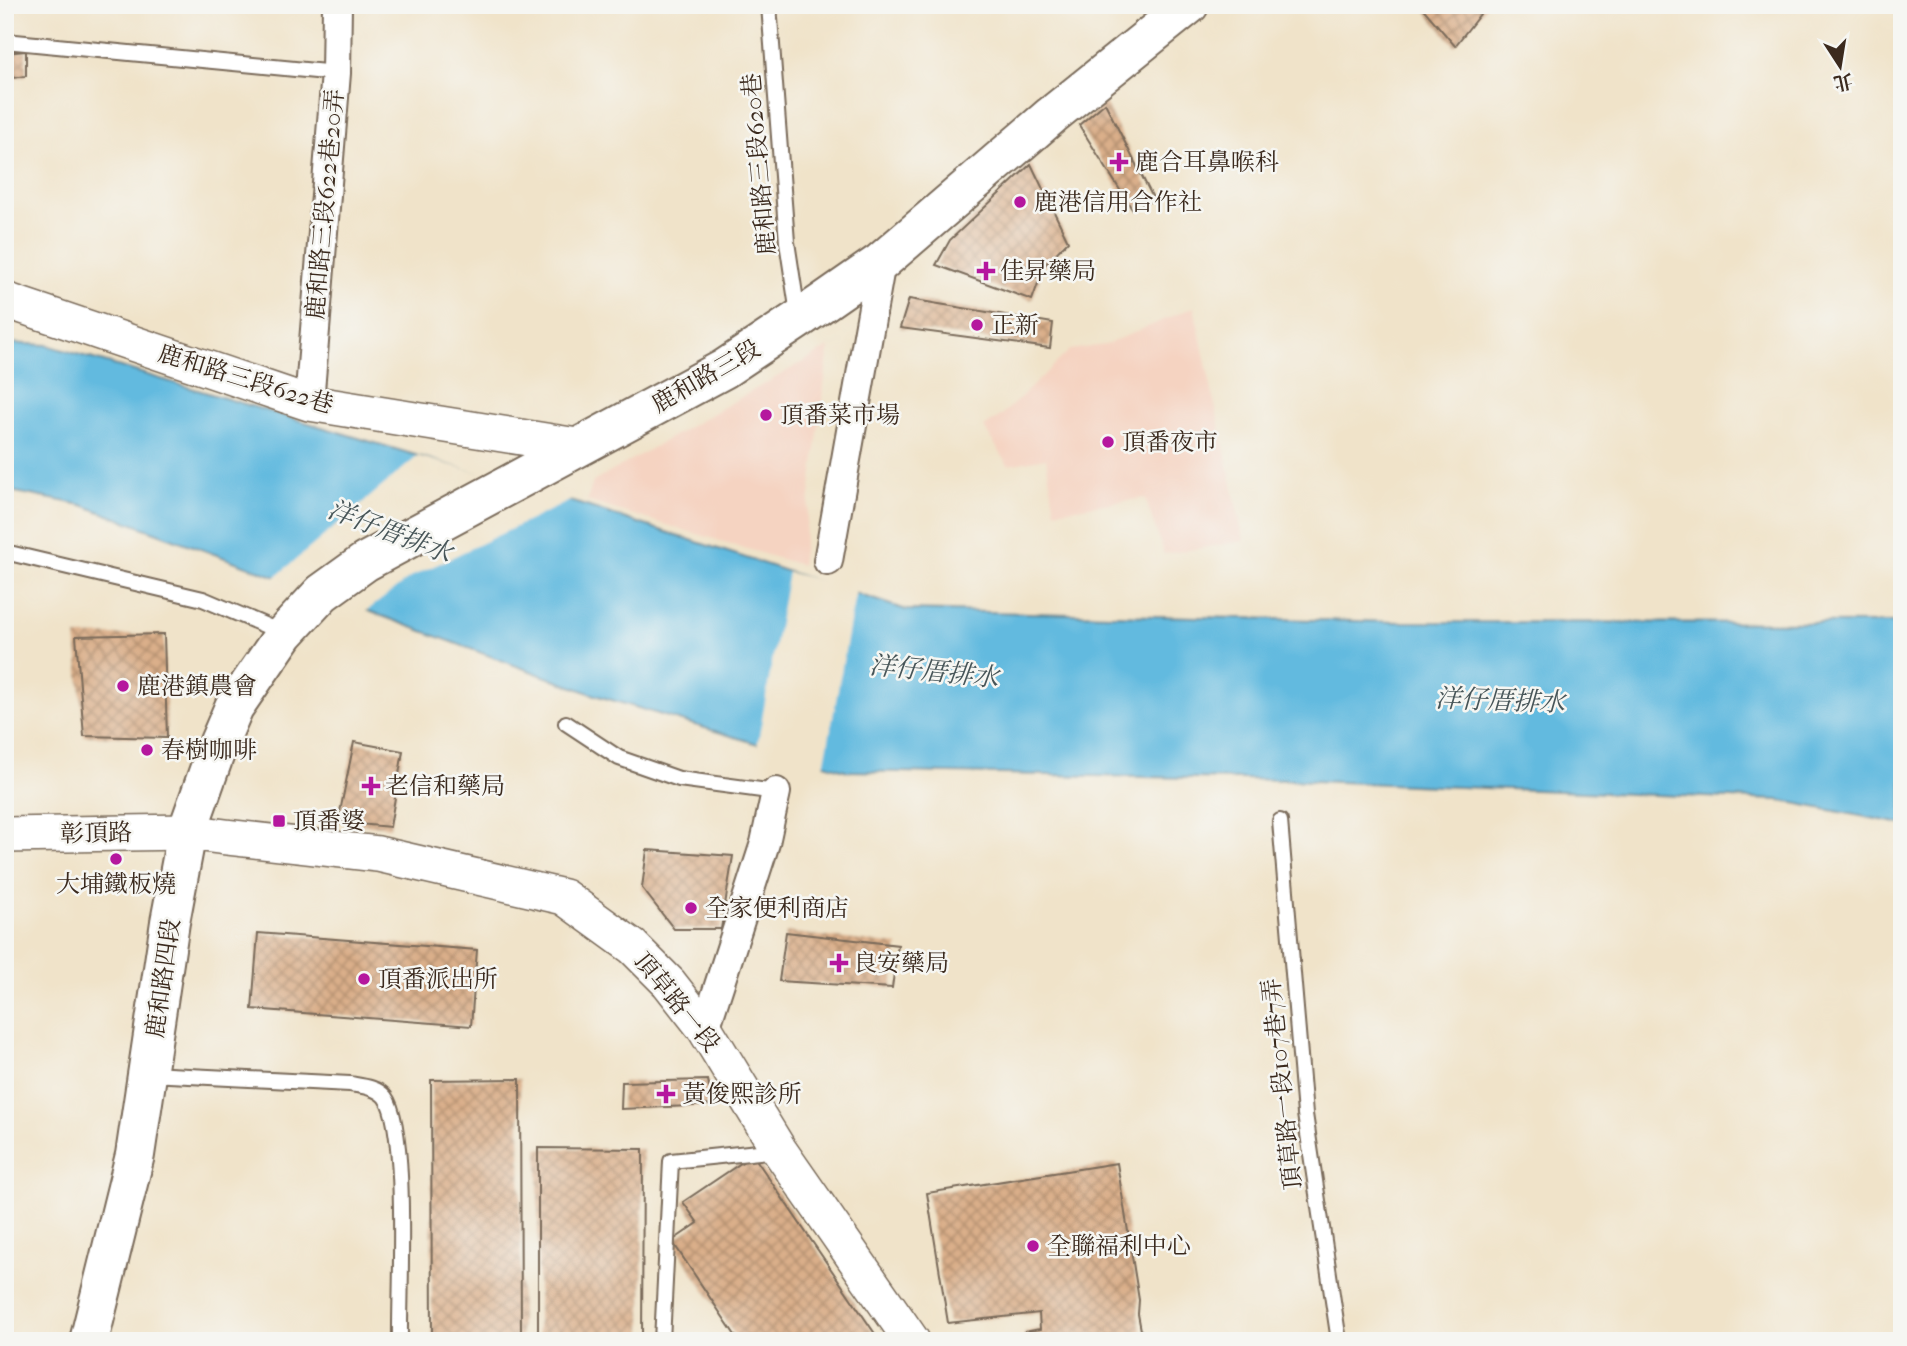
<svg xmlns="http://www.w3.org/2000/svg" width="1907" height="1346" viewBox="0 0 1907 1346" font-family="'IM FELL French Canon','Noto Serif TC',serif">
  <defs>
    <pattern id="building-cross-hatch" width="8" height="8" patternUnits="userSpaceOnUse" patternTransform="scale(1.75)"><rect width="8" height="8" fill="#daaf8a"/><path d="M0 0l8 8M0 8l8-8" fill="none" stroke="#b28f70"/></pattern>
  </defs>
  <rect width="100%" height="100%" fill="#f6f6f2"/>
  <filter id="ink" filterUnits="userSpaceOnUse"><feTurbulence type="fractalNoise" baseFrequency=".0143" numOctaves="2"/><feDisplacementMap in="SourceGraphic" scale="14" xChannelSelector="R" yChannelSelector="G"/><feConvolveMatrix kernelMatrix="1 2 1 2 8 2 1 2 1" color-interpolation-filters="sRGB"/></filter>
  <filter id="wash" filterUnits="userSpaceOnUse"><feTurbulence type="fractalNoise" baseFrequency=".00686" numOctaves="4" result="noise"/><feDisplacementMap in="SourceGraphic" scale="28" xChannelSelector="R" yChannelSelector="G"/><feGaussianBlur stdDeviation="1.57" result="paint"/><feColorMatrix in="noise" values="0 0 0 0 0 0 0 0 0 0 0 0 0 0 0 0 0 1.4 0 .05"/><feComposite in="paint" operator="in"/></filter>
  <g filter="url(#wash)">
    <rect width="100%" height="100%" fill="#f0e3c9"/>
    <!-- built -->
    <g fill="#f5d3c1">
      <polygon points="1194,307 1244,541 1164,554 1145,498 1055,511 1046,458 1008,465 984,427 1002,415 1070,350 1105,345"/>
      <polygon points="829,347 801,565 587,501 593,482"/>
    </g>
    <!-- water -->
    <polygon fill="#62badf" stroke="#4e727e" stroke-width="2" points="5,343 47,345 586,506 906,610 1399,622 1902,623 1902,824 1778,800 1290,780 848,771 595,695 82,505 5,490"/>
    <!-- pier -->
    <g fill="#f0e3c9">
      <polygon points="418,456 574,499 411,577 364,613 273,579"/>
      <polygon points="788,572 856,590 824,767 757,747"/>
    </g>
    <g id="blocks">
      <!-- building -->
      <g fill="url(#building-cross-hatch)">
        <polygon points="1420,5 1487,5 1455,46"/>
        <polygon points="26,51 26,76 5,79 5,53"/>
        <polygon points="1105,103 1154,200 1132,209 1079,125"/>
        <polygon points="1031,164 1068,241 1034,276 1040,278 1032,300 936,265 950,240"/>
        <polygon points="909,299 1053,323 1050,348 900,328"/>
        <polygon points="164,634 167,738 84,736 76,636"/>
        <polygon points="354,742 403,751 390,827 338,822"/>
        <polygon points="647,850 733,856 721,929 674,929 642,888"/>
        <polygon points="786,932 898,945 892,988 779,981"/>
        <polygon points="258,933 477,950 471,1026 252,1009"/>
        <polygon points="520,1079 521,1341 432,1341 431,1080"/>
        <polygon points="708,1080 713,1105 621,1109 622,1082"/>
        <polygon points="538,1148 643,1149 642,1341 538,1341"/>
        <polygon points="753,1155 880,1341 739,1341 672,1241 698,1223 683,1202"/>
        <polygon points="1117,1163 1139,1300 1138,1314 1143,1341 1026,1341 1024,1332 1040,1329 1039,1313 948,1323 927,1193"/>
      </g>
    </g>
  </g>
  <g filter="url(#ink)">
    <use href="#blocks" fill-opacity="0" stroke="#7a6b5a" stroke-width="2"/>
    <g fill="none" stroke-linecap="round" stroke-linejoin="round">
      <!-- service casing -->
      <g stroke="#7a6b5a" stroke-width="18">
        <g id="service">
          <polyline points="769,5 787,242 798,314"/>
          <polyline points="5,41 336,73"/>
          <polyline points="5,552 203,599 283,633"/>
          <polyline points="566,723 619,758 679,779 776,792"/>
          <polyline points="1280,821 1305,1114 1339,1341"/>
          <path d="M149,1074L350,1084C361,1086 377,1087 385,1097C409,1128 399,1295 400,1341"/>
          <polyline points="662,1341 671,1161 778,1150"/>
        </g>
      </g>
      <!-- minor casing -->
      <g stroke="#7a6b5a" stroke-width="32">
        <g id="minor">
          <polyline points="309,403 336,73 337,5"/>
          <polyline points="828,561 881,262"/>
          <polyline points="705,1029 765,843 776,792"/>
        </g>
      </g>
      <!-- tertiary casing -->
      <g stroke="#7a6b5a" stroke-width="38">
        <g id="tertiary">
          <polyline points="5,300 309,403 577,446"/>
          <polyline points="5,835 187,832 226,837 378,854 564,897 633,947 669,983 705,1029 779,1150 912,1341"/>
        </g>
      </g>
      <!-- secondary casing -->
      <g stroke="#7a6b5a" stroke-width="42">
        <polyline id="secondary" points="89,1341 135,1155 170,922 187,832 219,742 234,707 285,633 322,593 365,562 724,369 799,319 881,262 1052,115 1189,5"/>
      </g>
      <!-- service -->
      <use href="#service" stroke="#fff" stroke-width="14"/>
      <!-- minor -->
      <use href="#minor" stroke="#fff" stroke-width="28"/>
      <!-- tertiary -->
      <use href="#tertiary" stroke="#fff" stroke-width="35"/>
      <!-- secondary -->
      <use href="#secondary" stroke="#fff" stroke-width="38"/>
    </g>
  </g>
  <!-- markers -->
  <g fill="#b5179e" stroke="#f6f6f2" stroke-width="2.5">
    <path d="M1115.5 151.5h7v7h7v7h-7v7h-7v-7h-7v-7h7z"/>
    <circle cx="1020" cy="202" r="7"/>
    <path d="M982.5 260.5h7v7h7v7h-7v7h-7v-7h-7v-7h7z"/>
    <circle cx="977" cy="325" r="7"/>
    <circle cx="766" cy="415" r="7"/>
    <circle cx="1108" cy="442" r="7"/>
    <circle cx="123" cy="686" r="7"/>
    <circle cx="147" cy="750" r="7"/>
    <path d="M367.5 775.5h7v7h7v7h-7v7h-7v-7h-7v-7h7z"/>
    <rect x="272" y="814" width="14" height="14" rx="3.5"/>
    <circle cx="116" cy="859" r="7"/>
    <circle cx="691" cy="908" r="7"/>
    <path d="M835.5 952.5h7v7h7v7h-7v7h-7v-7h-7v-7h7z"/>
    <circle cx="364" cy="979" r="7"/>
    <path d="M662.5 1083.5h7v7h7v7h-7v7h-7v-7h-7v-7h7z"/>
    <circle cx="1033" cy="1246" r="7"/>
  </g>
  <g text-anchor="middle" stroke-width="5" stroke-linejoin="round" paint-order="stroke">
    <!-- poi labels -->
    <g font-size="24" fill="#3b2a1e" stroke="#f6f6f2" text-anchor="start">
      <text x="1135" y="170">鹿合耳鼻喉科</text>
      <text x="1034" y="210">鹿港信用合作社</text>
      <text x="1000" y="279">佳昇藥局</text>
      <text x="991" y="333">正新</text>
      <text x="780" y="423">頂番菜市場</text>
      <text x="1122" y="450">頂番夜市</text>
      <text x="137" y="694">鹿港鎮農會</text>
      <text x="161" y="758">春樹咖啡</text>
      <text x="385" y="794">老信和藥局</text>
      <text x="293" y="829">頂番婆</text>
      <text x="116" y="892" text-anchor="middle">大埔鐵板燒</text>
      <text x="705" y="916">全家便利商店</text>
      <text x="853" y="971">良安藥局</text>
      <text x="378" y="987">頂番派出所</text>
      <text x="682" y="1102">黃俊熙診所</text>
      <text x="1047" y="1254">全聯福利中心</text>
    </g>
    <!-- street labels -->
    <g font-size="24" fill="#3b2a1e" stroke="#f6f6f2">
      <text transform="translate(759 164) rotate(-95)" y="8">鹿和路三段620巷</text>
      <text transform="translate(325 204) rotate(-85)" y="8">鹿和路三段622巷20弄</text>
      <text transform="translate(706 376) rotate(-30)" y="8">鹿和路三段</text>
      <text transform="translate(246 379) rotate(17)" y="8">鹿和路三段622巷</text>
      <text transform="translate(96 833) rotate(-1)" y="8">彰頂路</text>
      <text transform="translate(163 978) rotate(-82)" y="8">鹿和路四段</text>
      <text transform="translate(677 1002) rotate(51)" y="8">頂草路一段</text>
      <text transform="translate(1282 1084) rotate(-96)" y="8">頂草路一段107巷7弄</text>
    </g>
    <!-- water labels -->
    <g font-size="26" font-style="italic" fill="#475558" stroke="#f6f6f2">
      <text transform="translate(390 531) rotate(21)" y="9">洋仔厝排水</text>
      <text transform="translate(934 671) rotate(6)" y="9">洋仔厝排水</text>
      <text transform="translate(1500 700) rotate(2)" y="9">洋仔厝排水</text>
    </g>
  </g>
  <!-- margin -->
  <rect width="1907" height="1346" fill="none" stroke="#f6f6f2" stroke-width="28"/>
  <!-- north arrow -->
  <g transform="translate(1840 66) rotate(168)" stroke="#f6f6f2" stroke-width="5" paint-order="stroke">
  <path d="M0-5L12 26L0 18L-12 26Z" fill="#3b2a1e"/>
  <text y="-10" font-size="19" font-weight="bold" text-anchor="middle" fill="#3b2a1e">北</text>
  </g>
</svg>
